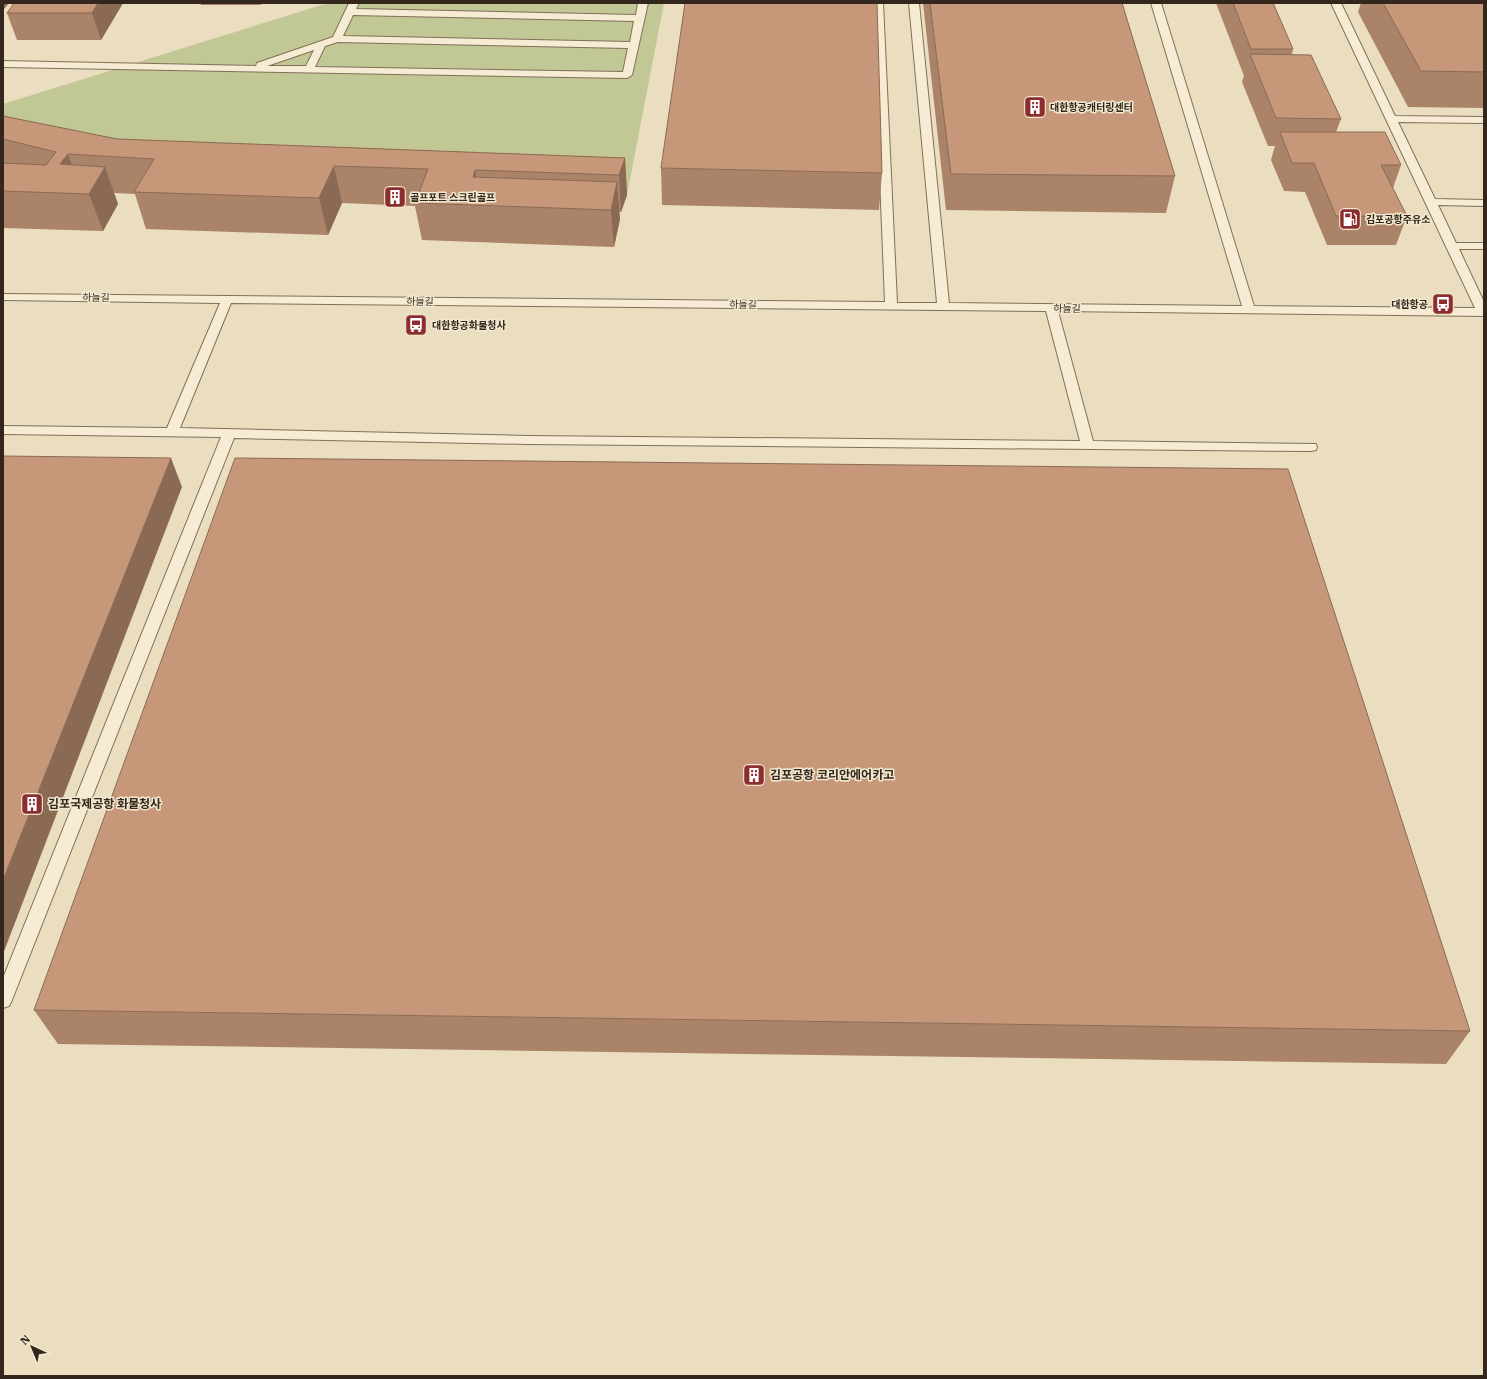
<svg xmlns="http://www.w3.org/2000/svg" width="1487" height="1379" viewBox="0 0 1487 1379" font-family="'IBM Plex Serif','Noto Sans KR',serif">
  <rect width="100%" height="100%" fill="#eaddc0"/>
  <!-- green -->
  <polygon fill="#c1c795" points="328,3 664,3 627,195 3,148 3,104"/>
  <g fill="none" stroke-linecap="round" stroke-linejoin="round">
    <!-- service casing -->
    <g stroke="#826f5a" stroke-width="2">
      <g id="service">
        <path d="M349,3H359L356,9L636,15L638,3H648L632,75L627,78L3,67V61L256,66L257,63L333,37ZM353,15L634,21L630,42L343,36ZM338,42L628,48L623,72L315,67L325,46ZM314,50L306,66H267Z"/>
        <path d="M873,3H883L897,303H937L909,3H919L949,303L1242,306L1151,3H1161L1254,306L1475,308L1331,3H1341L1395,116L1484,117V123L1398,122L1435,199L1484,200V206L1438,205L1456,243H1484V249H1459L1484,302V316L1058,311L1093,441L1316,444L1317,447L1316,450L1311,451L527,444L234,438L12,1000L9,1006L3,1008V978L221,437L3,434V426L167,428L220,303L3,300V294L885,302ZM231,303L1046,311L1080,441L527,436L180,428Z"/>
      </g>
    </g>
    <!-- service -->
    <use href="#service" fill="#f6ebd3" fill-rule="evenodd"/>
  </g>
  <!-- wall -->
  <g fill="#aa8368">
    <polygon points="123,3 101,40 17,40 7,13"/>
    <polygon points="200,3 262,3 261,5 201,5"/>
    <polygon points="923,3 1122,3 1175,176 1166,213 946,210"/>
    <polygon points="1216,3 1273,3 1293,49 1292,54 1341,119 1336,132 1401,165 1393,188 1407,216 1396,245 1327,245 1305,192 1284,191 1271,160 1275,146 1268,146 1242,82 1244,76"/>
    <polygon points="1361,3 1484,3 1484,108 1408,107 1358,12"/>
    <polygon points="3,116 117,139 625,158 627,195 621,212 619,212 620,219 614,247 422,240 415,206 342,203 328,235 146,229 135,194 114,193 118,204 103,231 3,228"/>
    <polygon points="661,168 882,173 879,210 662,205"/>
    <polygon points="34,1010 1470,1031 1446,1064 58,1044"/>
  </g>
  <!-- shaded-wall -->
  <g fill="#8b6a55">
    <polygon points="3,3 9,3 4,9 3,6"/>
    <polygon points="98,3 123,3 101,40 92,13"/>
    <polygon points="68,154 81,191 60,164"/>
    <polygon points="625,158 627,195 621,212 619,175"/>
    <polygon points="334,166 342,203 328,235 319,198"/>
    <polygon points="105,167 118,204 103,231 89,194"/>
    <polygon points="475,170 480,205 473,177"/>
    <polygon points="617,182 620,219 614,247 611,210"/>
    <polygon points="171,458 182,487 3,954 3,880"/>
  </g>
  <!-- building -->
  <g fill="#c69879" stroke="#8b6a55">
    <polygon points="14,3 98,3 92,13 7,13"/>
    <polygon points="685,3 877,3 882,173 661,168"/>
    <polygon points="930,3 1122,3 1175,176 951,174"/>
    <polygon points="1233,3 1273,3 1293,49 1251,49"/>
    <polygon points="1383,3 1484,3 1484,72 1421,71"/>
    <polygon points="1250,54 1311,55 1341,119 1276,118"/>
    <polygon points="3,116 117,139 625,158 619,175 475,170 473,177 617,182 611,210 415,203 428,169 334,166 319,198 134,192 154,159 68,154 60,164 105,167 89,194 3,191 3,163 46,165 56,152 3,139"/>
    <polygon points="1280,132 1385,132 1401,165 1381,165 1407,216 1336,216 1314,163 1292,163"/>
    <polygon points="3,456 171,458 3,880"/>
    <polygon points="235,458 1288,469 1470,1031 34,1010"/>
  </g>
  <!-- icons -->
  <defs>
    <g id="building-square" transform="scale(1.15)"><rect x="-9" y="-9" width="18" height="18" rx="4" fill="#8c2e2f" stroke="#f2e8cf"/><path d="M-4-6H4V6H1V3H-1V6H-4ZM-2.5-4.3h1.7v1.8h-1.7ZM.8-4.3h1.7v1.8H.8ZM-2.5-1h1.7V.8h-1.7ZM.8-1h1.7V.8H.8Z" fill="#fff"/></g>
    <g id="fuel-square" transform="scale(1.15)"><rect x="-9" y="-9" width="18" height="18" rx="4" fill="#8c2e2f" stroke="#f2e8cf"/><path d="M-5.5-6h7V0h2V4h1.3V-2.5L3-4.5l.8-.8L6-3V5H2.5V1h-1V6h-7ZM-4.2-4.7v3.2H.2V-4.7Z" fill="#fff"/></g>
    <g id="bus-square" transform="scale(1.15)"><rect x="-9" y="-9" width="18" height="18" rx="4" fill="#8c2e2f" stroke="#f2e8cf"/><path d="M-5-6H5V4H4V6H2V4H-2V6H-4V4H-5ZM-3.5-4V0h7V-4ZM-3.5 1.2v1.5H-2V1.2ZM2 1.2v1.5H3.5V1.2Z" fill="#fff"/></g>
  </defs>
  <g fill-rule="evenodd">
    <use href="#building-square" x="1035" y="107"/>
    <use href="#building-square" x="395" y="197"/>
    <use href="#fuel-square" x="1350" y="219"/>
    <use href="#bus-square" x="1443" y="304"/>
    <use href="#bus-square" x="416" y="325"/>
    <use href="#building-square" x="754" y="775"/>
    <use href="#building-square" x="32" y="804"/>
  </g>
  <g text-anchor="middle" stroke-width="3" stroke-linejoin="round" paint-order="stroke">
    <!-- far-poi labels -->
    <g font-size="10" font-weight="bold" fill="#33271d" stroke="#f2e8cf" text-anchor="start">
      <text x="1050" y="111">대한항공캐터링센터</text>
      <text x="410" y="201">골프포트 스크린골프</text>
      <text x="1366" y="223">김포공항주유소</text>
      <text x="1428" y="308" text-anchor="end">대한항공</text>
      <text x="432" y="329">대한항공화물청사</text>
    </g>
    <!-- far-street labels -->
    <g font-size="10" fill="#33271d" stroke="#f2e8cf">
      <text transform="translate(96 297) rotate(1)" y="4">하늘길</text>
      <text transform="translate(420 301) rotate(1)" y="4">하늘길</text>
      <text transform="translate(743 304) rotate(1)" y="4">하늘길</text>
      <text transform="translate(1067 308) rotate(1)" y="4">하늘길</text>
    </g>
    <!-- poi labels -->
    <g font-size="12" font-weight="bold" fill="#33271d" stroke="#f2e8cf" text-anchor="start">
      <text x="770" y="779">김포공항 코리안에어카고</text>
      <text x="48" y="808">김포국제공항 화물청사</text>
    </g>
  </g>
  <!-- border -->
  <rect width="1487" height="1379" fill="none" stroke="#33271d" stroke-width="8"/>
  <!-- north arrow -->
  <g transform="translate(32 1347) rotate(316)" stroke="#f2e8cf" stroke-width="3" paint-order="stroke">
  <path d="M0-3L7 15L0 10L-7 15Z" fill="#33271d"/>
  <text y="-6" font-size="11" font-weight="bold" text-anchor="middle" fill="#33271d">N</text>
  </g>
</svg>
